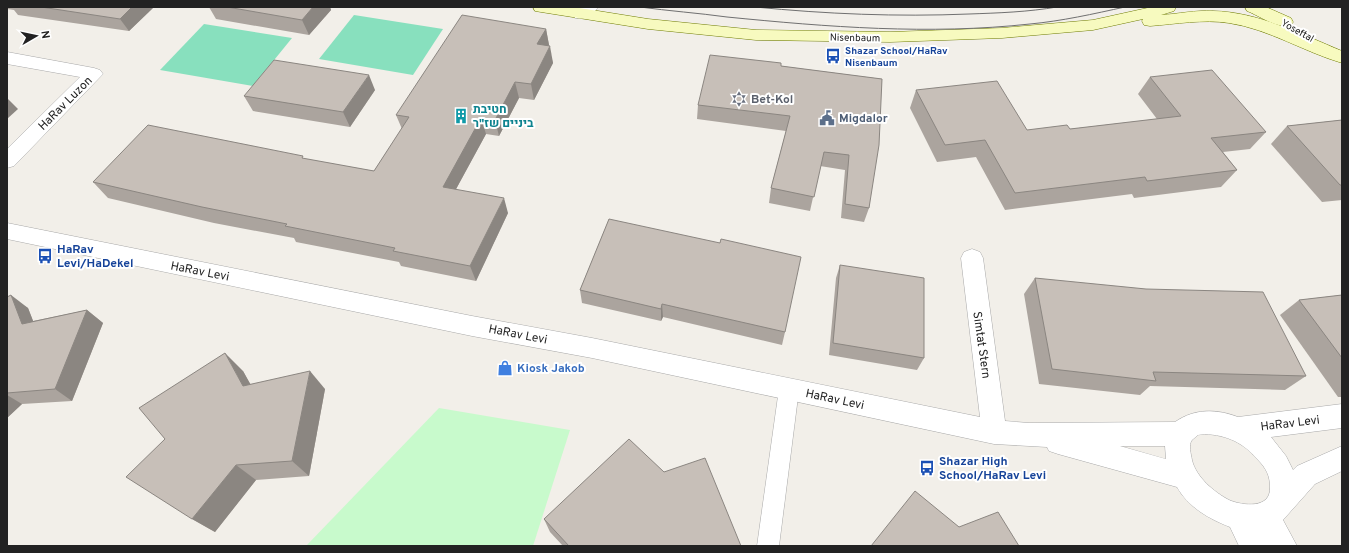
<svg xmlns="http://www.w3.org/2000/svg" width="1349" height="553" viewBox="0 0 1349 553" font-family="Overpass,Heebo,sans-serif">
  <rect width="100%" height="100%" fill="#f2efe9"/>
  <!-- park -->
  <polygon fill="#c8facc" points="439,408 570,430 533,546 306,546"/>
  <!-- pitch -->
  <g fill="#88e0be">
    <polygon points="354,15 443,29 413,75 319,59"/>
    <polygon points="204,24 292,38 253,86 160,70"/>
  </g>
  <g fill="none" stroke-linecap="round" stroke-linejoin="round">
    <!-- service casing -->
    <g stroke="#a9a9a9" stroke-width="1">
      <polygon id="service" points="789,380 796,383 799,389 779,546 757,546 779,389 782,383"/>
    </g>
    <!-- minor casing -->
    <g stroke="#a9a9a9" stroke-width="1">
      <g id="minor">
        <path d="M571,7H598C593,15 585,20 575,18Z"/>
        <polygon points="7,52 94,68 100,70 103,74 14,166 7,168 7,149 80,77 7,64"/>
        <path d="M7,223L472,316L592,338L980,417L961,258L964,252L972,249L980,252L983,258L1005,421L1029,423L1175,422C1195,408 1217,409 1238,417L1342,404V428L1271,437L1286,456L1293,470L1297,466L1342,446V471L1315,484L1283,520L1297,546H1239L1230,527C1209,519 1188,507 1177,487L1058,454L1049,451L1047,447L994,444L592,358L472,336L7,239ZM1205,434C1227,435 1244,443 1258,460C1266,468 1270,476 1270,487C1271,509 1243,506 1229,500C1214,492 1196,477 1192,460C1191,454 1188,445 1192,440L1198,435ZM1120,446H1165L1166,459Z"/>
      </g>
    </g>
    <!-- secondary casing -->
    <g stroke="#707d05" stroke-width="1">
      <g id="secondary">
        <path d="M533,7H573L648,19L756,30L890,32L1002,28L1093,20L1152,7H1176L1174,11L1161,15C1178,14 1196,10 1213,11C1258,12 1301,34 1342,51V63C1304,52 1269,29 1229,23C1203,19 1176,24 1150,26L1144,25L1142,21L1143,19L1093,30L1002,38L890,42L756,40L648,29L541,12L535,11Z"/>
        <path d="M1245,7H1266L1291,18L1293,22L1291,26C1277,29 1260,16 1247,11Z"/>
      </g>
    </g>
    <!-- service -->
    <use href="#service" fill="#fff" fill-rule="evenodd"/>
    <!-- minor -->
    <use href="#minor" fill="#fff" fill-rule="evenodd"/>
    <!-- secondary -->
    <use href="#secondary" fill="#f7fabf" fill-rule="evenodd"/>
    <!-- tram -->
    <g stroke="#707070" stroke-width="1">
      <path d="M640,7C669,11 698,13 727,17C828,27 929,35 1030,24C1062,21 1093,14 1125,7"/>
      <path d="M755,7C826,14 897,17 969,14C998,13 1028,12 1057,7"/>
    </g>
  </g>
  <!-- wall -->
  <g fill="#aba49e">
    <polygon points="7,7 154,7 129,31 18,15 14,10 7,9"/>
    <polygon points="209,7 330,7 331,10 309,35 216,19"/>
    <polygon points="546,29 549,45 548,46 553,63 534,100 519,98 499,136 486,134 456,189 508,213 476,281 401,266 399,262 296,242 294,238 214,223 108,198 93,182 305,159 374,171 402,129 396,115"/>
    <polygon points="781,66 882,79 869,208 864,222 841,218 845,170 820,166 810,211 769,203 771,188 786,131 697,119 698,105"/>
    <polygon points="1150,77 1266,132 1250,149 1223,152 1237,170 1221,187 1134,198 1132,194 1005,210 976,157 937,162 910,108 916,90 1027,130 1070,129 1157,119 1138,94"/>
    <polygon points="375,90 350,127 253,111 244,96"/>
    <polygon points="1342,120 1342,200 1322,202 1271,144 1287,126"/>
    <polygon points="609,219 785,332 782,345 663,317 661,321 582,303 580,290"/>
    <polygon points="840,265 924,358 917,370 829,355 836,278"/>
    <polygon points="1035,278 1306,376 1285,390 1150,386 1140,395 1039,384 1024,294"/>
    <polygon points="1342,295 1342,397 1338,397 1280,315 1299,300"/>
    <polygon points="7,297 28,308 33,321 87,310 103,323 72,401 22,404 7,418"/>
    <polygon points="243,371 250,384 325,389 309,476 256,480 215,532 192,519"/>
    <polygon points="544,519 741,546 563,546 550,532"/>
  </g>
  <!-- shaded-wall -->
  <g fill="#8b8681">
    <polygon points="132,7 154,7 129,31 120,19"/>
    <polygon points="313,7 330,7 331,10 309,35 302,20"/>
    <polygon points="546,29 549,45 540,61 537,44"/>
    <polygon points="550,46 553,63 534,100 531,84"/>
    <polygon points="369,75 375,90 350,127 343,112"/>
    <polygon points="515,82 519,98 499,136 495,120"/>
    <polygon points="7,98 18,109 7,119"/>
    <polygon points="481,118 486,134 449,202 443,187"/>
    <polygon points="504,198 508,213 476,281 470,266"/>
    <polygon points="11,295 28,308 39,336 22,324"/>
    <polygon points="662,304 663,317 661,321 661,309"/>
    <polygon points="87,310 103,323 72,401 55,389"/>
    <polygon points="225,353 243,371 261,403 243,386"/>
    <polygon points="310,371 325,389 309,476 292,461"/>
    <polygon points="7,395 22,404 7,418"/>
    <polygon points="236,465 256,480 215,532 192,519"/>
  </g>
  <!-- building -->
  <g fill="#c7bfb8" stroke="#8b8681">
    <polygon points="41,7 132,7 120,19"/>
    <polygon points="227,7 313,7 302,20"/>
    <polygon points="462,15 546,29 537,44 550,46 531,84 515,82 495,120 481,118 443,187 504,198 470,266 393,251 395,248 285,226 287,224 202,207 93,182 148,125 303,156 302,158 374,171 409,117 396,115"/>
    <polygon points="710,55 781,63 781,66 882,79 879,145 869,208 845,204 849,155 824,152 814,197 771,188 790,116 698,105"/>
    <polygon points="274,60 369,75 343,112 244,96"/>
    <polygon points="1212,70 1266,132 1211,138 1237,170 1147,181 1145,177 1015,193 985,140 945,145 916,90 997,81 1027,130 1067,125 1070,129 1181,116 1150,77"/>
    <polygon points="1342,120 1342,185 1340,185 1287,126"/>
    <polygon points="609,219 720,243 721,239 801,257 785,332 662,304 661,309 580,290"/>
    <polygon points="840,265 924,278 924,358 833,343"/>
    <polygon points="1035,278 1146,289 1263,292 1306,376 1153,372 1156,381 1052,369"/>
    <polygon points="11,295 22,324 87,310 55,389 7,393 7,297"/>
    <polygon points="1342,295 1342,358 1299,300"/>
    <polygon points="225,353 243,386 310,371 292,461 236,465 192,519 126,477 165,439 139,408"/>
    <polygon points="629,439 664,472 705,458 741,546 569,546 544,519"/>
    <polygon points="915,491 959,527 998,512 1019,546 871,546"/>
  </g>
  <!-- icons -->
  <defs>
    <g id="bus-bare" transform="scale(1.2)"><path d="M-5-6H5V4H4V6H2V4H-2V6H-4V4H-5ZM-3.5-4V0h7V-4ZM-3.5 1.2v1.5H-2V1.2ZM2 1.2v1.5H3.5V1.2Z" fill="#1a4fb4" stroke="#fff" stroke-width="2.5" paint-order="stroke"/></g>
    <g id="synagogue-bare" transform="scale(1.2)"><path d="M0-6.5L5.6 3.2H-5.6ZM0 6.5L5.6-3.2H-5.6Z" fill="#6b7280" stroke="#fff" stroke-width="2.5" paint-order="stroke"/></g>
    <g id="building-bare" transform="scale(1.2)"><path d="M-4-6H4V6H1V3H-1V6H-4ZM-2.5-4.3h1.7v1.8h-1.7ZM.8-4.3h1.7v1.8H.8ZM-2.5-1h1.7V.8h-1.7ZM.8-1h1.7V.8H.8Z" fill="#0f9aa8" stroke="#fff" stroke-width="2.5" paint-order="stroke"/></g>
    <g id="civic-bare" transform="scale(1.2)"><path d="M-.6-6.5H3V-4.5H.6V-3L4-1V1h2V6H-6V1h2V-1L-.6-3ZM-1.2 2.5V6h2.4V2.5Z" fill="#5c6f8a" stroke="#fff" stroke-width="2.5" paint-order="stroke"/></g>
    <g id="shop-bare" transform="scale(1.2)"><path d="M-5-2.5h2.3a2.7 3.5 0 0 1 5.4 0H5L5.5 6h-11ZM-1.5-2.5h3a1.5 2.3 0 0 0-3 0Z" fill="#3f7fe0" stroke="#fff" stroke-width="2.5" paint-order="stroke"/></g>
  </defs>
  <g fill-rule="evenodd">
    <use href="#bus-bare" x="833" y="56"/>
    <use href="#synagogue-bare" x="739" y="99"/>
    <use href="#building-bare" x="461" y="116"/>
    <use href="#civic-bare" x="827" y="118"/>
    <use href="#bus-bare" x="45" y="256"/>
    <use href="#shop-bare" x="505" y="368"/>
    <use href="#bus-bare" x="927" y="468"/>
  </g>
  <g text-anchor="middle" stroke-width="4" stroke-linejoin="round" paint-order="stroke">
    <!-- far-street labels -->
    <g font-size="10" fill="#222" stroke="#fff">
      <text transform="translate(1298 30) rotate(29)" y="4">Yoseftal</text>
      <text transform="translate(855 37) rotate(1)" y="4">Nisenbaum</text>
    </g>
    <!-- far-transit labels -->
    <g font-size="10" font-weight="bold" fill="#164399" stroke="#fff" text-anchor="start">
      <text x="845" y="54">Shazar School/HaRav<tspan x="845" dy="12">Nisenbaum</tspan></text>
    </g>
    <!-- worship labels -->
    <g font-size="12" font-weight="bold" fill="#5b616d" stroke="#fff" text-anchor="start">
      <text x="751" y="103">Bet-Kol</text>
    </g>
    <!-- street labels -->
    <g font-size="12" fill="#222" stroke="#fff">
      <text transform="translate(65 103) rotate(-45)" y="4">HaRav Luzon</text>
      <text transform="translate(200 271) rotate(11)" y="4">HaRav Levi</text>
      <text transform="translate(518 334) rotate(11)" y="4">HaRav Levi</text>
      <text transform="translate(982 345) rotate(82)" y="4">Simtat Stern</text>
      <text transform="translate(835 399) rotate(12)" y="4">HaRav Levi</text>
      <text transform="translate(1290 423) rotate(-7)" y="4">HaRav Levi</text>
    </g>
    <!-- culture labels -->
    <g font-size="12" font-weight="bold" fill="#0d838f" stroke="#fff" text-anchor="start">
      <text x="473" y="113">חטיבת<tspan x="473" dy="14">ביניים שז"ר</tspan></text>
    </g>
    <!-- service labels -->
    <g font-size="12" font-weight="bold" fill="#4e5e75" stroke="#fff" text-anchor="start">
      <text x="839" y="122">Migdalor</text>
    </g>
    <!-- transit labels -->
    <g font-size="12" font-weight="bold" fill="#164399" stroke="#fff" text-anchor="start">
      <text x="57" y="253">HaRav<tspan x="57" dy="14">Levi/HaDekel</tspan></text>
      <text x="939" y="465">Shazar High<tspan x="939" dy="14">School/HaRav Levi</tspan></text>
    </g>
    <!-- shop labels -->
    <g font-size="12" font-weight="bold" fill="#366cbe" stroke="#fff" text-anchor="start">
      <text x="517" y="372">Kiosk Jakob</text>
    </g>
  </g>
  <!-- border -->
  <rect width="1349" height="553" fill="none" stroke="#222222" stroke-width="16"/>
  <!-- north arrow -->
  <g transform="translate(36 36) rotate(81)" stroke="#ffffff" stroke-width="3" paint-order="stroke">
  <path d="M0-3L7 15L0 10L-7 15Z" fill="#222222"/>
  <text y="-6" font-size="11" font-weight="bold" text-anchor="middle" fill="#222222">N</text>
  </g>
</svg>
